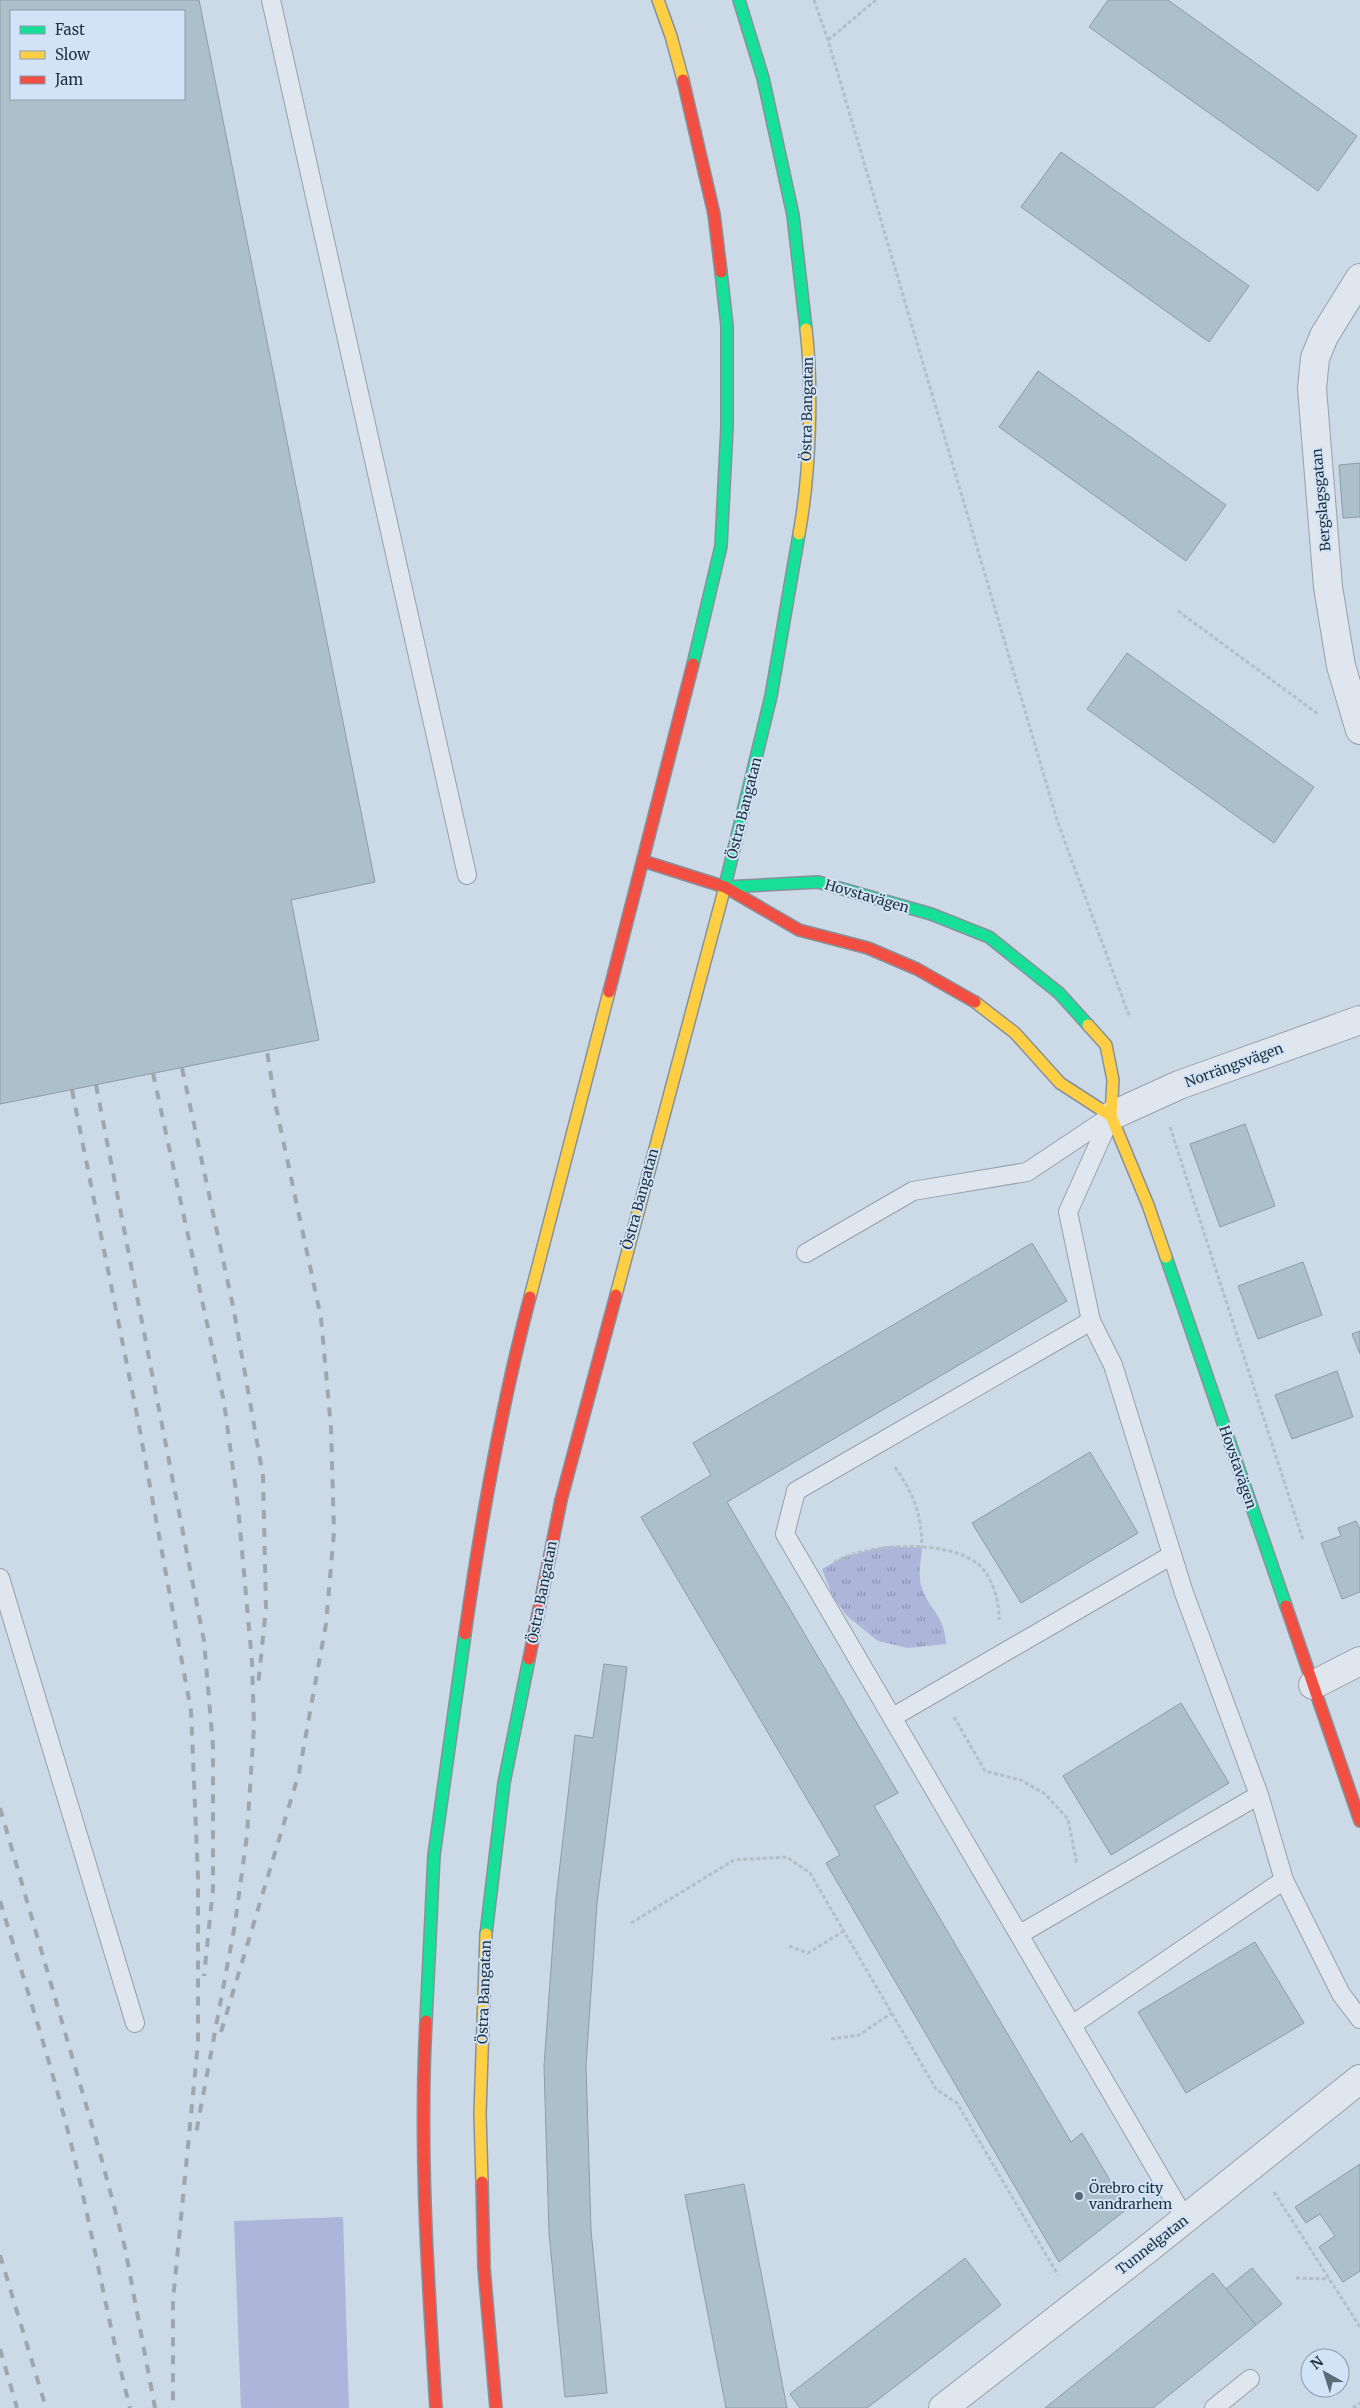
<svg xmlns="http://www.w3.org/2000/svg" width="1360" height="2408" viewBox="0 0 1360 2408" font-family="Merriweather,serif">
  <defs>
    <pattern id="park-tufts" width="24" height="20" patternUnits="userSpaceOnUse" patternTransform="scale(1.25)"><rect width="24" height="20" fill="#aeb5da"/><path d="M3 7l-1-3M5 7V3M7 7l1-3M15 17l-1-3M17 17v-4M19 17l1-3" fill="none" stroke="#8d94b2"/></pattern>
  </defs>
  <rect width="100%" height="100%" fill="#ccd9e6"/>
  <!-- park -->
  <path fill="url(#park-tufts)" d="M886,1546L922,1548C921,1561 917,1578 923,1591C932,1613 944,1615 946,1644L908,1648L878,1641L847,1616L833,1597L822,1569L843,1557Z"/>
  <!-- pitch -->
  <polygon fill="#aeb5da" points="343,2217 349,2408 241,2408 234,2221"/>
  <!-- building -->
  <g fill="#adc0ca" stroke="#8b9da7" fill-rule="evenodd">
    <path d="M0,0H199L375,882L291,900L319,1040L0,1104ZM11,11H184V99H11Z"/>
    <polygon points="1108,0 1168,0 1357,136 1318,191 1089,27"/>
    <polygon points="1061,152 1249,286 1209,342 1021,207"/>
    <polygon points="1038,371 1226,505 1186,561 999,427"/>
    <polygon points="1360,463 1360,517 1343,518 1339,465"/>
    <polygon points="1127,653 1314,787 1274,843 1087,709"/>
    <polygon points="1245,1124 1275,1206 1220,1227 1190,1144"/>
    <polygon points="1032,1243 1067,1301 727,1502 898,1793 874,1806 1071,2142 1082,2133 1127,2209 1059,2262 826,1863 840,1855 641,1517 711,1475 693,1443"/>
    <polygon points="1303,1262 1322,1315 1258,1339 1238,1286"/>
    <polygon points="1360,1331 1360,1354 1352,1334"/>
    <polygon points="1337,1371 1353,1417 1292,1439 1275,1395"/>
    <polygon points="1090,1452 1138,1533 1021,1603 972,1523"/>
    <polygon points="1356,1521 1360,1529 1360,1592 1342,1599 1321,1543 1341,1536 1338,1528"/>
    <polygon points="604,1664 627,1667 597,1903 586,2066 591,2230 607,2393 565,2397 549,2233 544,2066 556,1899 575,1735 593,1738"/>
    <polygon points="1181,1703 1229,1783 1111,1855 1063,1776"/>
    <polygon points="1255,1942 1304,2023 1186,2093 1138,2012"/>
    <polygon points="1360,2164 1360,2271 1343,2282 1319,2247 1335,2236 1320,2214 1306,2223 1295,2207"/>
    <polygon points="744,2184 787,2408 726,2408 685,2195"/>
    <polygon points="965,2258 1001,2305 867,2408 800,2408 790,2394"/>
    <polygon points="1252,2268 1282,2304 1256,2325 1226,2289"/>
    <polygon points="1213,2273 1256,2325 1153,2408 1045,2408"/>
  </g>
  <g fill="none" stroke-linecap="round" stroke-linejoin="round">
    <!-- lane casing -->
    <g stroke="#96a1ab" stroke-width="20">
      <g id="lane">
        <polyline points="271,0 467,875"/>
        <polyline points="1111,1116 1068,1212 1091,1321 1113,1365 1184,1593 1259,1795 1284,1880 1341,1994 1360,2019"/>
        <polyline points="806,1253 913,1191 1027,1172 1111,1116"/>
        <polyline points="1091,1321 796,1491 785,1534 1185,2219"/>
        <polyline points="0,1578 135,2023"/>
        <polyline points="893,1717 1172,1555"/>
        <polyline points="1020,1934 1259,1795"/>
        <polyline points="1072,2025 1284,1880"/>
        <polyline points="1214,2408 1250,2379"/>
      </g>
    </g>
    <!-- street casing -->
    <g stroke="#96a1ab" stroke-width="30">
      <g id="street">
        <polyline points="1360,278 1324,336 1315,358 1312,388 1328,587 1341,666 1360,730"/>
        <polyline points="1111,1116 1179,1085 1360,1020"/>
        <polyline points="1313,1685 1360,1661"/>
        <polyline points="943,2408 1145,2251 1360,2079"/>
      </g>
    </g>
    <!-- fast casing -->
    <g stroke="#86929b" stroke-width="14">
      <g id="fast">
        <polyline points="739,0 763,78 793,215 806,329"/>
        <polyline points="693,664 721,546 727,427 727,326 721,272"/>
        <polyline points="725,887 818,882 931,914 989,937 1059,993 1088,1025"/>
        <polyline points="723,894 771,696 799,534"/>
        <polyline points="1166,1257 1286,1606"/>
        <polyline points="486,1934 504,1783 529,1659"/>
        <polyline points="426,2021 434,1855 465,1634"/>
      </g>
    </g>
    <!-- slow casing -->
    <g stroke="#86929b" stroke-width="14">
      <g id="slow">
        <polyline points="658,0 671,36 683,80"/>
        <path d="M799,534C810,474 813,389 806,329"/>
        <polyline points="975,1002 1015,1033 1060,1083 1111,1116"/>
        <polyline points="1088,1025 1106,1045 1113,1080 1111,1116 1148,1205 1166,1257"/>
        <polyline points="616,1295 723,894"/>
        <polyline points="530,1297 609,992"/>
        <polyline points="482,2182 480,2114 486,1934"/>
      </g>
    </g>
    <!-- jam casing -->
    <g stroke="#86929b" stroke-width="14">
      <g id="jam">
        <polyline points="683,80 714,214 721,272"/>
        <polyline points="643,861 725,887"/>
        <polyline points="725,887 799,930 868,948 917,969 975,1002"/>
        <polyline points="609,992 693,664"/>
        <polyline points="1286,1606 1360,1821"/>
        <path d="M465,1634C481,1521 501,1407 530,1297"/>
        <polyline points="529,1659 561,1500 616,1295"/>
        <path d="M426,2021C419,2150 428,2279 436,2408"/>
        <polyline points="482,2182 484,2268 496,2408"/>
      </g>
    </g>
    <!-- path -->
    <g stroke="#b5bfc7" stroke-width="3" stroke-dasharray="4 2.5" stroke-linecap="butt">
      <polyline points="814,0 828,40 1058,823 1130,1018"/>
      <polyline points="828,40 876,0"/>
      <polyline points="1178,611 1318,714"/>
      <polyline points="1170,1127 1303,1540"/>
      <path d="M895,1467C915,1497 921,1512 922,1548"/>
      <path d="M834,1562C868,1543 947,1539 978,1564C992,1575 1000,1603 999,1620"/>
      <polyline points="954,1717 985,1771 1021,1780 1045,1794 1068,1819 1077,1865"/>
      <polyline points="631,1923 734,1860 787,1857 810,1873 936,2089 957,2103 1058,2275"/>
      <polyline points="789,1946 808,1953 844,1931"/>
      <polyline points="831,2039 859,2035 892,2013"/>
      <polyline points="1274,2192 1360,2327"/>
      <polyline points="1296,2278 1329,2279"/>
      <polyline points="1353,2408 1360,2403"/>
    </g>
    <!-- lane -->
    <use href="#lane" stroke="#dfe6ee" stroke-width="18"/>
    <!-- street -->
    <use href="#street" stroke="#dfe6ee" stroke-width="28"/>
    <!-- fast -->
    <use href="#fast" stroke="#16e098" stroke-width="11"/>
    <!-- slow -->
    <use href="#slow" stroke="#ffcf43" stroke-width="11"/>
    <!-- jam -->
    <use href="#jam" stroke="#f24e42" stroke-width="11"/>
    <!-- rail -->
    <g stroke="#9fa7ae" stroke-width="4" stroke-dasharray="9 9" stroke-linecap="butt">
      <polyline points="182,1068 234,1311 263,1476 266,1608 258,1686"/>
      <polyline points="153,1073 224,1402 238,1506 252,1662 254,1726 247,1835 235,1924 195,2139"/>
      <polyline points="96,1085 204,1641 213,1746 213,1889 204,1976"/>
      <polyline points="72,1090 137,1415 191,1711 198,1877 198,2043 173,2300 173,2408"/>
      <polyline points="0,1808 100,2153 125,2248 155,2408"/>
      <path d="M0,1901C26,1987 54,2072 75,2160C94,2242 109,2326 130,2408"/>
      <polyline points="221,2032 299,1773 326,1624 334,1532 331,1428 321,1318 276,1107 267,1051"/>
      <polyline points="0,2255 46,2408"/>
      <polyline points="0,2349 17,2408"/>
    </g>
  </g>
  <!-- markers -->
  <circle fill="#5a6c78" stroke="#d2e3f8" stroke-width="2" cx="1079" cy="2196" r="5"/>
  <g text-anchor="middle" stroke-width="4" stroke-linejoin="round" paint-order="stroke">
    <!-- street labels -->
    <g font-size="14" fill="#1d323c" stroke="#d2e3f8">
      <text transform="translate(807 409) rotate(-89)" y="5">Östra Bangatan</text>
      <text transform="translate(1321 500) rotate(-95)" y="5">Bergslagsgatan</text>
      <text transform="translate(744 808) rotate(-76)" y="5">Östra Bangatan</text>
      <text transform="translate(867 896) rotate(16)" y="5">Hovstavägen</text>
      <text transform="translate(1234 1065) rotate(-20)" y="5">Norrängsvägen</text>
      <text transform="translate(640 1199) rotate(-75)" y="5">Östra Bangatan</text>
      <text transform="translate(1238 1467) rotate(71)" y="5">Hovstavägen</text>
      <text transform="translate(542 1592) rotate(-79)" y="5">Östra Bangatan</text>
      <text transform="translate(484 1992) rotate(-88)" y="5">Östra Bangatan</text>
      <text transform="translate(1152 2245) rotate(-38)" y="5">Tunnelgatan</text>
    </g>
    <!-- poi labels -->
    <g font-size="14" fill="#1d323c" stroke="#d2e3f8" text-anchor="start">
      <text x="1089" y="2193">Örebro city<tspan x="1089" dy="16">vandrarhem</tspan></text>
    </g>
  </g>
  <!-- legend -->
  <rect x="10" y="10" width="175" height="90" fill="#d2e3f8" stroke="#8a9cad"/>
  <rect x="20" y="26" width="25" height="8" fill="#16e098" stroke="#8a9cad"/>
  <text x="55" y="35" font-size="15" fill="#1d323c">Fast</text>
  <rect x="20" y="51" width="25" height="8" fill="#ffcf43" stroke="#8a9cad"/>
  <text x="55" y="60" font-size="15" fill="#1d323c">Slow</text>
  <rect x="20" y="76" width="25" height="8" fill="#f24e42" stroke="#8a9cad"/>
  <text x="55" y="85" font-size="15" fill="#1d323c">Jam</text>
  <!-- north arrow -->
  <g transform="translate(1325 2373) rotate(321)"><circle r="24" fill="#d2e3f8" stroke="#8a9cad"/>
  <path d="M0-4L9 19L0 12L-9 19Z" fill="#5a6c78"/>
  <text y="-8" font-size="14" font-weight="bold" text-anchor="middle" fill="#1d323c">N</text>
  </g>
</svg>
